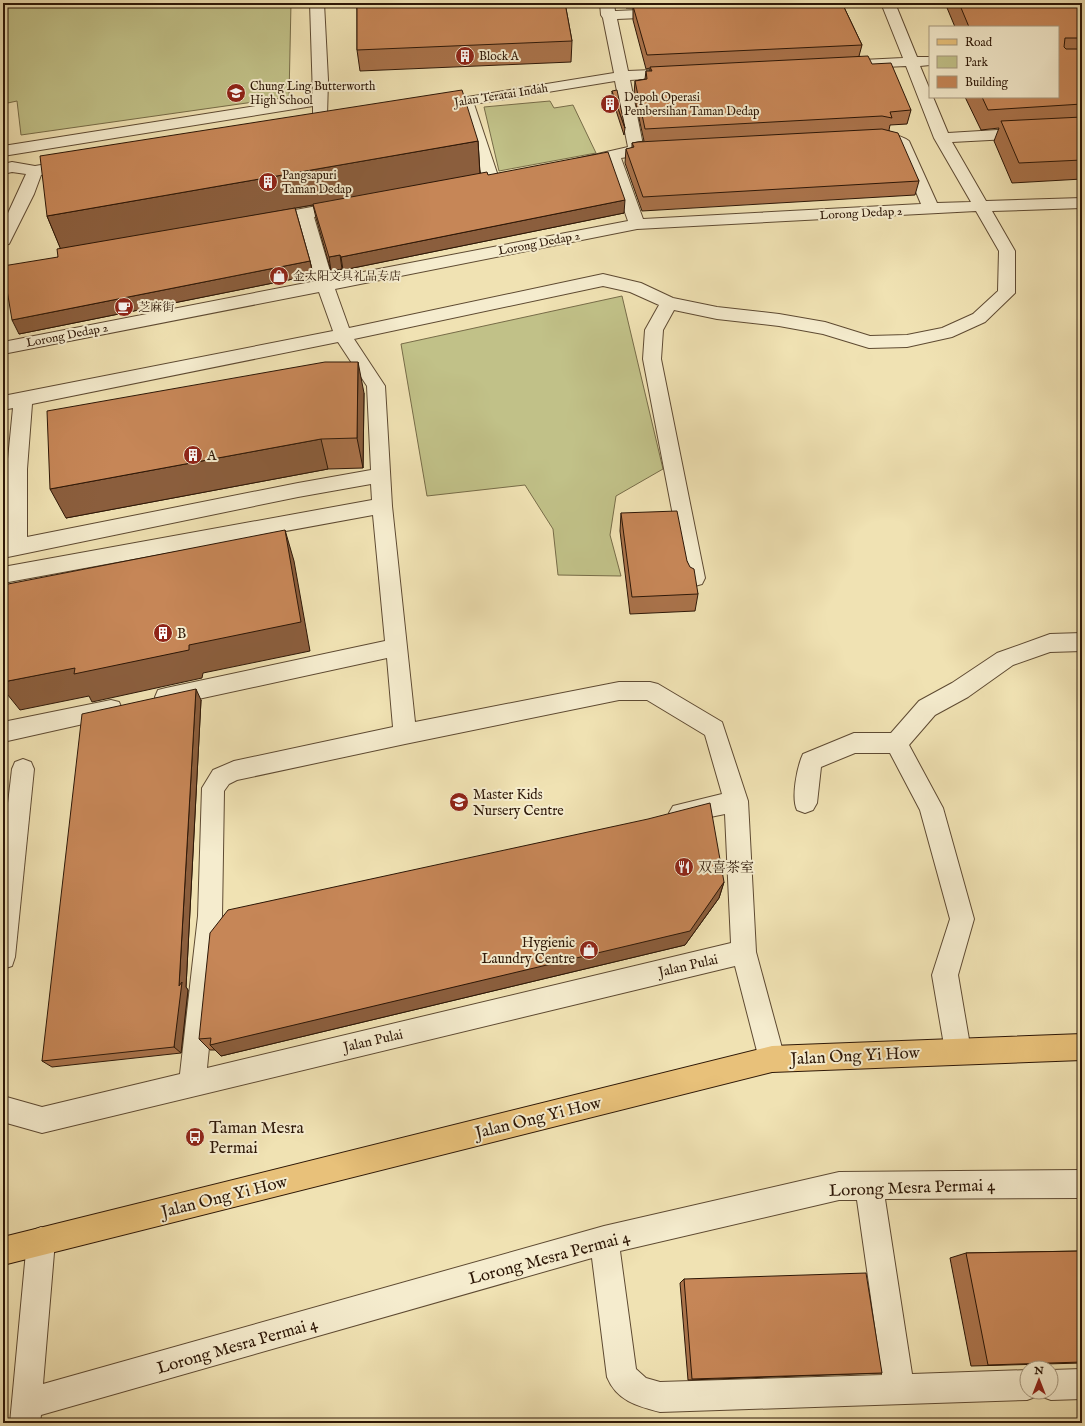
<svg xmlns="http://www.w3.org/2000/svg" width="1085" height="1426" viewBox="0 0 1085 1426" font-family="'IM FELL English','Noto Serif SC',serif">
  <rect width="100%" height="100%" fill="#f0e2b3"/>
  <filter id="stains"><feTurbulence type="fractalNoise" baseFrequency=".005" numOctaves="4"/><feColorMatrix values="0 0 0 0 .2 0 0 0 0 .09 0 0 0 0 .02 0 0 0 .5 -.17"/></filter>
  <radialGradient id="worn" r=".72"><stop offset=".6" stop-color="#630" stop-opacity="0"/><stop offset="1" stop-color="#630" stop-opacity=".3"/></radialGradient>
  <!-- green -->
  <g fill="#c1c188" stroke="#776c48">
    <polygon points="3,3 291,3 289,97 21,135 17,101 3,104"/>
    <polygon points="550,101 554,108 573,105 596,153 499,171 484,107"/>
    <polygon points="622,296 663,469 616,496 610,535 621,576 558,575 553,529 525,485 427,496 401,344"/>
  </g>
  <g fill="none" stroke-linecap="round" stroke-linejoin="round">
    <!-- minor casing -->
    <g stroke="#5e4a32" stroke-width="2">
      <g id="minor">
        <polygon points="310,3 324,3 328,80 327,116 325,119 320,120 315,119 313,116 313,106 3,156 3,146 313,97"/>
        <path d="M600,3H614L615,11L663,9L668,10L670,13L668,16L663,17L617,19L628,71L676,69L681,70L683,73L681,76L676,77L630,80L643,145L655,143L660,145L663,148L660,151L655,153L621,158L643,219L921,204L897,146L894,144L870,140L867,137L870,134C882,131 899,134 909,141L937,203L971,202L934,138L906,66L842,69L837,68L835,65L837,62L842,61L903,58L881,3H895L917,57H930V65L920,66L930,90V97H933L948,133L1082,125V135L952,142L986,201L1082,198V208L992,211L1015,251V293L985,322L952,337L907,347L869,348L823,334L779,326L717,319L674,310L663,330L661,359L705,578L702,584L695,586L688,584L685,578L643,359L645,330L659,305L630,292L603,286L354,339L385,386L392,506L415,722L619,682H650L658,684L722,722L748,801L756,952L785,1059L781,1068L772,1072L763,1068L759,1059L735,966L42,1133L3,1122V1096L42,1107L180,1074L198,916L202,788L213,770L234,761L393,727L387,658L166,706L158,704L155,697L158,690L166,688L385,641L373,515L3,583V567L372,500L371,484L298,497L3,558V542L7,541V469L13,408L3,410V396L333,331L319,292L3,354V342L316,281L298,219L268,225L262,224L260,220L262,216L268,215L344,201L350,202L352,206L350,210L314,217L332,278L628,221L607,161L581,167L576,165L573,162L576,159L628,147L615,81L474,104L499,179L497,182L491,184L485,182L483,179L460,107L437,110L432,109L430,106L432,103L437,102L614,73L603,18L601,15ZM976,211L999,251L998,291L973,314L942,328L907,335L870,336L825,322L779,314L717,307L673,298L641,283L603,274L349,328L335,289L637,229ZM338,342L367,386L371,470L298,483L27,537V469L32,404ZM619,700H647L705,735L722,794L673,806L669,813L673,820L681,823L725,814L731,943L207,1068L222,916L224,791L229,784L237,780L405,744Z"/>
        <polygon points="71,160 76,162 79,165 76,168 41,175 34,194 9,244 3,245 3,224 26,174 12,172 3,174 3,164 12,162 35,166"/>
        <path d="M1082,633V651L1050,652L1013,665L968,697L935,715L909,745L943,808L974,919L958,975L971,1051L967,1060L958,1064L949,1060L945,1051L932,975L950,919L920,810L890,753H855L821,767L817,803L813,810L805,813L797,810C791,798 797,767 803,754L854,733H891L919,701L952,683L997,653L1050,634Z"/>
        <polygon points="111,700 119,702 122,709 119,716 3,742 3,722"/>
        <polygon points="23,759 31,762 34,769 15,957 12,966 3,969 3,846 12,769 15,762"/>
        <path d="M1082,1170V1198L885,1199L912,1374L1027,1370V1392H1051V1370L1082,1369V1399L1051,1400L1040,1396L1039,1392L1038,1396L1027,1400L660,1412C637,1406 617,1401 607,1377L592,1258L41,1415L40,1423H10L27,1241L31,1231L41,1227L51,1231L55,1241L43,1384L604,1226L839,1172ZM839,1200H857L882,1375L660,1382L646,1378L636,1369L620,1251Z"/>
      </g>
    </g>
    <!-- major casing -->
    <g stroke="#2d1707" stroke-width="2">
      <polygon id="major" points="1082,1034 1082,1060 772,1072 3,1265 3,1237 772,1046"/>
    </g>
    <!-- minor -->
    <use href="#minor" fill="#f5ecce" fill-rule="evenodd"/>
    <!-- major -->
    <use href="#major" fill="#e8c17a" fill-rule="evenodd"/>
  </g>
  <!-- wall -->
  <g fill="#aa734b" stroke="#2d1707">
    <polygon points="356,3 565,3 572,41 571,62 360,71 357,50 357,10"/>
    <polygon points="625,3 842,3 862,45 859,56 872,64 911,110 907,124 890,125 889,130 919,181 915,195 642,211 625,163 626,149 632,148 632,143 644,141 634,95 635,81 645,79 646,71 650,71 650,68 646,69 633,20 633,8 626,8"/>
    <polygon points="945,3 1082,3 1082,179 1012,183 994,141 999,128 981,130 965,97 1058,97 1058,27 955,27"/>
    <polygon points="612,91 625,128 624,135 612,98"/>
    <polygon points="478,141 480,173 624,213 343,270 342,269 331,271 316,218 313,205 295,208 310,261 313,275 19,334 58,257 61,249 47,216"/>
    <polygon points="364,393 363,468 328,469 66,518"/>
    <polygon points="621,513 687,561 698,594 695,611 630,614 620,531"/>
    <polygon points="201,700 186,987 188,990 181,1053 52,1067 42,1061"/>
    <polygon points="724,882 719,898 685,945 221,1056 215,1050 210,1050 199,1039"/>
    <polygon points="1082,1251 1082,1363 971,1366 950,1258 966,1253"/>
    <polygon points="684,1279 882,1373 688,1380 680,1283"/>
  </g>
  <!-- shaded-wall -->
  <g fill="#8b5e3d" stroke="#2d1707">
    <polygon points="478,141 480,175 61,250 47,216"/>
    <polygon points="625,200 624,213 343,270 341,257"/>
    <polygon points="340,255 342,269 331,271 329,257"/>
    <polygon points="310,261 313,275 19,334 12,320"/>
    <polygon points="358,362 364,393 363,468 357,438"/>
    <polygon points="321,439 328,469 66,518 50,489"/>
    <polygon points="285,530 294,561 310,651 203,673 202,678 92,702 89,696 20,710 3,689 3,682 189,645"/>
    <polygon points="196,689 201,700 186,987 188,990 181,1053 174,1047 179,986"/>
    <polygon points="724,882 719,898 685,945 221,1056 210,1045"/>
  </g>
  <!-- building -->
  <g fill="#c68657" stroke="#2d1707">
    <polygon points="357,3 565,3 572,41 357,50"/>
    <polygon points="692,3 842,3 862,45 647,55 633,6"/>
    <polygon points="959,3 1082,3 1082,38 1065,38 1064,47 1066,49 1082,49 1082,104 988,110 982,97 1058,97 1058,27 969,27"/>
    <polygon points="868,56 872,64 891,63 911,110 890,112 892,118 882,116 645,129 635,81 647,79 646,71 652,71 650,67"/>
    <polygon points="462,90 478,141 47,216 40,156"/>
    <polygon points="617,90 625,128 612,91"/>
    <polygon points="1082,117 1082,160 1019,163 1001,121"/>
    <polygon points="882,129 898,133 919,181 643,197 626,149 634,147 632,143 638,142"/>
    <polygon points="608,152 625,200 341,257 340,255 329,257 313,204 487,172 488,175"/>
    <polygon points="295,208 310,261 12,320 3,266 58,257 57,249"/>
    <polygon points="325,362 358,362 357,438 321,439 50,489 47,411"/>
    <polygon points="677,511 687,561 690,567 694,569 698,594 632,597 621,513"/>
    <polygon points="285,530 301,622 189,645 189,650 74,674 75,668 3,682 3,585"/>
    <polygon points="196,689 179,986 182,982 174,1047 42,1061 82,714"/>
    <polygon points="710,803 724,882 690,931 210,1045 211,1038 199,1039 210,933 228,910 648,819"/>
    <polygon points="1082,1251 1082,1362 988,1365 966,1253"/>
    <polygon points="866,1273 882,1373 692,1379 684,1279"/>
  </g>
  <!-- icons -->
  <defs>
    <g id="building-disc" transform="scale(1)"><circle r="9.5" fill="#8f2418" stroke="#f5ecce"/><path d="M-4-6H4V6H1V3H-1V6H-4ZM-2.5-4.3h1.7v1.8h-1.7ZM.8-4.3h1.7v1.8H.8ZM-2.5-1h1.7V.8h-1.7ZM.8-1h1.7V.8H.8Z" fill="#fff"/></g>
    <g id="school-disc" transform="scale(1)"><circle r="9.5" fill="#8f2418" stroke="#f5ecce"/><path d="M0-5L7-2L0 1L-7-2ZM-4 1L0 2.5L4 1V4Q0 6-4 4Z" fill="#fff"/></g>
    <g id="shop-disc" transform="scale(1)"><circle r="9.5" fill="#8f2418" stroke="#f5ecce"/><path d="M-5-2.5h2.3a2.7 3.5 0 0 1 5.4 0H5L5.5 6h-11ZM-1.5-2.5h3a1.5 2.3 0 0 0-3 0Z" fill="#fff"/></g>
    <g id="cafe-disc" transform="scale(1)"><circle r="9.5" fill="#8f2418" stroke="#f5ecce"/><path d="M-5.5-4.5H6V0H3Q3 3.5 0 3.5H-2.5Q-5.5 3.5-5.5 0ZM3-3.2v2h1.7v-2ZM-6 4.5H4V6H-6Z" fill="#fff"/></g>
    <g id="restaurant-disc" transform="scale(1)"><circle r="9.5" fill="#8f2418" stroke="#f5ecce"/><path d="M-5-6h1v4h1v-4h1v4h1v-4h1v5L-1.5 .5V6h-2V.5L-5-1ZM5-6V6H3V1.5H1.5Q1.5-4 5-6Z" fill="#fff"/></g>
    <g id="bus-disc" transform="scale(1)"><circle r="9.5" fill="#8f2418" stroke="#f5ecce"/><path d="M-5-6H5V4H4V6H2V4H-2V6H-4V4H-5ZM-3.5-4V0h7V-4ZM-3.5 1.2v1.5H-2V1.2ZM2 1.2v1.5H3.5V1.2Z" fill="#fff"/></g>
  </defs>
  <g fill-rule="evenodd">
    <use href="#building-disc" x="465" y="56"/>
    <use href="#school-disc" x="236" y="93"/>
    <use href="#building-disc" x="610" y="104"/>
    <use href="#building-disc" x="268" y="182"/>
    <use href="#shop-disc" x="279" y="276"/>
    <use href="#cafe-disc" x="124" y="307"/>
    <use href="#building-disc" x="193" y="455"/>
    <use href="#building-disc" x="163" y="633"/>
    <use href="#school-disc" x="459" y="802"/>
    <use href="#restaurant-disc" x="684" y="867"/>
    <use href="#shop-disc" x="589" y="950"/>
    <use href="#bus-disc" x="195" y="1137"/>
  </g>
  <g text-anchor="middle" stroke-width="4" stroke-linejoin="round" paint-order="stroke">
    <!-- far-poi labels -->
    <g font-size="12" fill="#2d1707" stroke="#f5ecce" text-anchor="start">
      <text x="479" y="60">Block A</text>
      <text x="250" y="90">Chung Ling Butterworth<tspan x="250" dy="14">High School</tspan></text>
      <text x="624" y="101">Depoh Operasi<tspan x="624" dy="14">Pembersihan Taman Dedap</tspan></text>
      <text x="282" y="179">Pangsapuri<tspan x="282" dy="14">Taman Dedap</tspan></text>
      <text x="293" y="280">金太阳文具礼品专店</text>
      <text x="138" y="311">芝麻街</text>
    </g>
    <!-- far-street labels -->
    <g font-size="12" fill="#2d1707" stroke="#f5ecce">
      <text transform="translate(501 95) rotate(-9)" y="4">Jalan Teratai Indah</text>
      <text transform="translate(861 213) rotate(-3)" y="4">Lorong Dedap 2</text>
      <text transform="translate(539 243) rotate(-11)" y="4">Lorong Dedap 2</text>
      <text transform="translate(67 335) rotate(-11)" y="4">Lorong Dedap 2</text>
    </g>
    <!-- poi labels -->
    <g font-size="14" fill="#2d1707" stroke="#f5ecce" text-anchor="start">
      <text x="207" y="460">A</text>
      <text x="177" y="638">B</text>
      <text x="473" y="799">Master Kids<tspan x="473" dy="16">Nursery Centre</tspan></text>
      <text x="698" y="872">双喜茶室</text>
      <text x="575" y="947" text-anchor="end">Hygienic<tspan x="575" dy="16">Laundry Centre</tspan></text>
    </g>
    <!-- street labels -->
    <g font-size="14" fill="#2d1707" stroke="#f5ecce">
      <text transform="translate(688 965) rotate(-13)" y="5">Jalan Pulai</text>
      <text transform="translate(373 1040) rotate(-13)" y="5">Jalan Pulai</text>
    </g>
    <!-- near-street labels -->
    <g font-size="17" fill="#2d1707" stroke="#f5ecce">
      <text transform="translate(855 1055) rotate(-3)" y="6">Jalan Ong Yi How</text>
      <text transform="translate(538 1117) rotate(-14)" y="6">Jalan Ong Yi How</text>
      <text transform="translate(912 1187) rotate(-2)" y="6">Lorong Mesra Permai 4</text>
      <text transform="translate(224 1196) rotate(-14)" y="6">Jalan Ong Yi How</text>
      <text transform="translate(549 1257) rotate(-15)" y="6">Lorong Mesra Permai 4</text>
      <text transform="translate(237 1345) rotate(-16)" y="6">Lorong Mesra Permai 4</text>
    </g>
    <!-- near-poi labels -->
    <g font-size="17" fill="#2d1707" stroke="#f5ecce" text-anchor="start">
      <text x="209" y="1133">Taman Mesra<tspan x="209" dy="20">Permai</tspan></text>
    </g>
  </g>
  <!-- margin -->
  <rect width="1085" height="1426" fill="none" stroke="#f0e2b3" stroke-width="16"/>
  <rect x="4" y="4" width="1077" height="1418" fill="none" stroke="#2d1707" stroke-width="2"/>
  <rect x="8" y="8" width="1069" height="1410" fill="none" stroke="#2d1707"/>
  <!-- legend -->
  <rect x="929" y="26" width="130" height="72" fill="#f5ecce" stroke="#a5977e"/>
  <rect x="937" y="39" width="20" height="6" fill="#e8c17a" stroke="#a5977e"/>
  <text x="965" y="46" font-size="12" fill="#2d1707">Road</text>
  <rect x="937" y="56" width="20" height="12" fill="#c1c188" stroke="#a5977e"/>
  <text x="965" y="66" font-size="12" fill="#2d1707">Park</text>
  <rect x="937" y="76" width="20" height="12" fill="#c68657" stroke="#a5977e"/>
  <text x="965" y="86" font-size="12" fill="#2d1707">Building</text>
  <!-- north arrow -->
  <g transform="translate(1039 1380)"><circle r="19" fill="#f5ecce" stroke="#a5977e"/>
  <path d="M0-3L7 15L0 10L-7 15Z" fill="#8f2418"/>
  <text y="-6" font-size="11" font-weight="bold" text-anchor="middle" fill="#2d1707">N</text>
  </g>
  <rect width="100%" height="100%" filter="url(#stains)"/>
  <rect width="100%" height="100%" fill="url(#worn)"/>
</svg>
